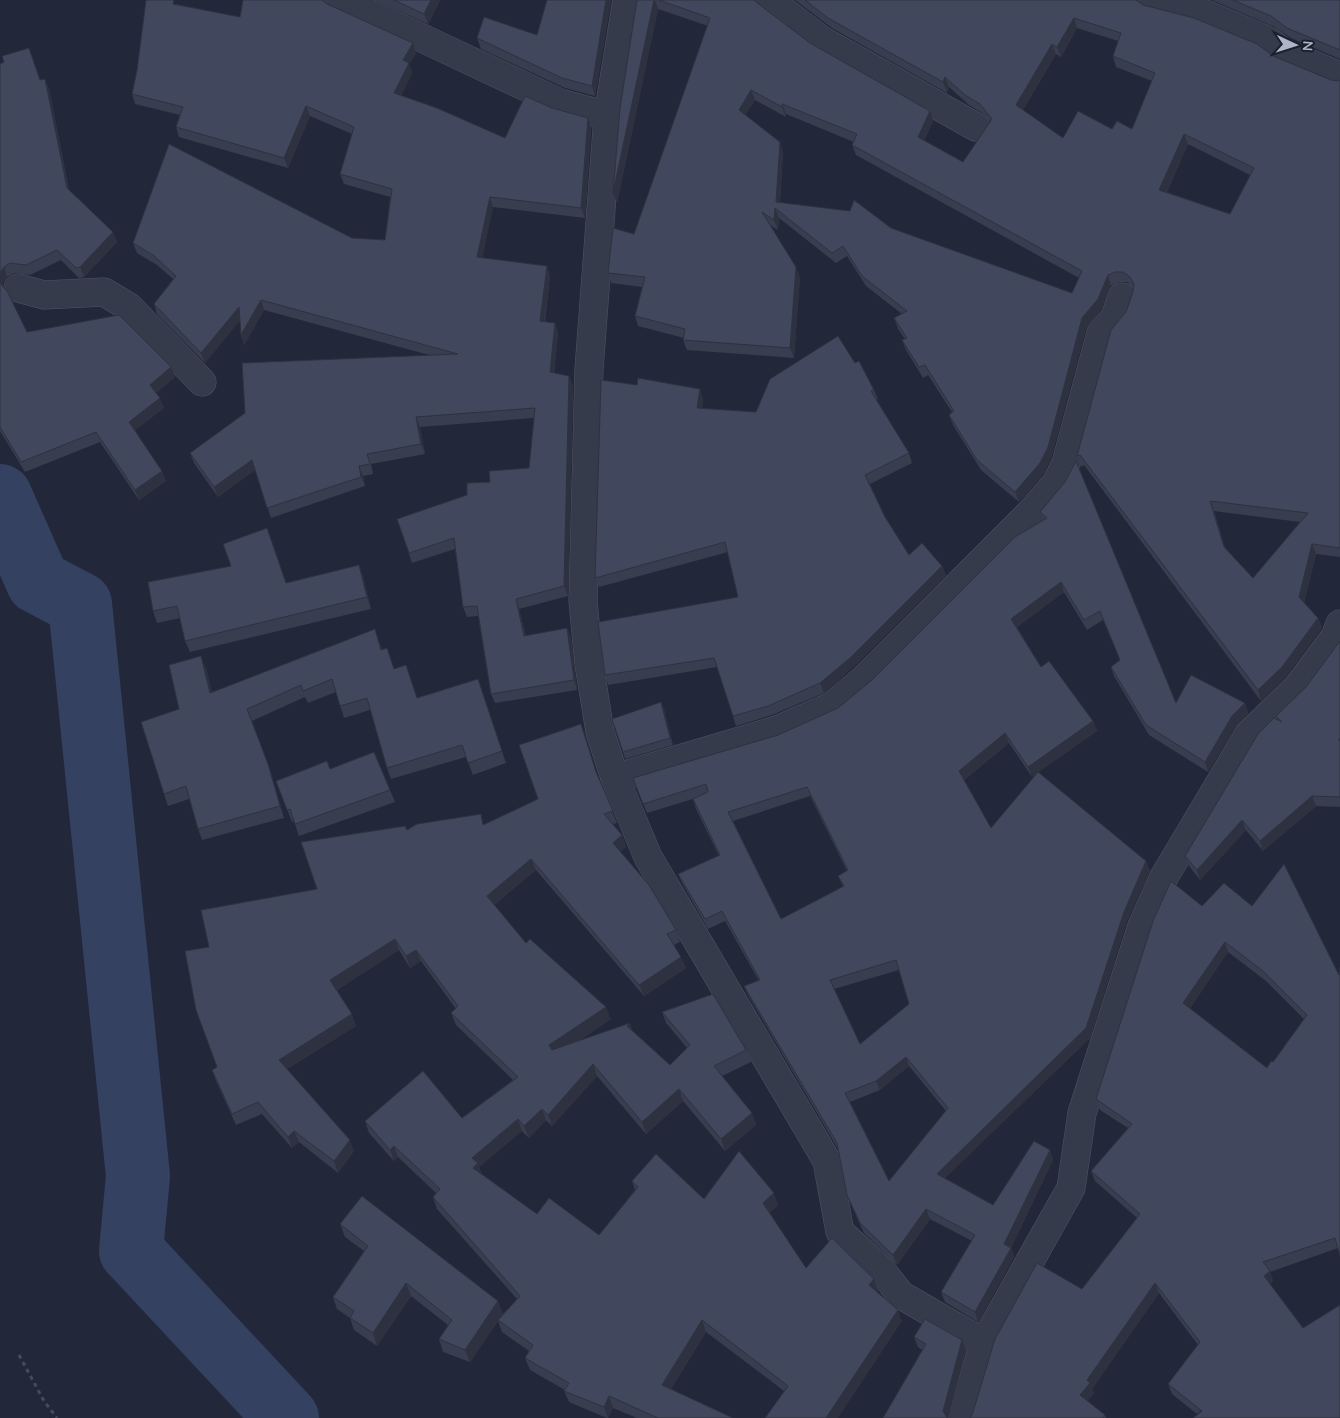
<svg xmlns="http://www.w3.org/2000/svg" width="1340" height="1418" viewBox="0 0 1340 1418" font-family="Quicksand,sans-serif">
  <rect width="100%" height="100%" fill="#22283a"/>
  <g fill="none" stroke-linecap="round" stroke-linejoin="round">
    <!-- river -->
    <polyline stroke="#354161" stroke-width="64" points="0,496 38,582 80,604 138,1176 131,1251 287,1418"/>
    <!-- street casing -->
    <g stroke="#505565" stroke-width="29">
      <g id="street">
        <polyline points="337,0 371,14 560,103 608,116"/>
        <polyline points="627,0 608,116 589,369 583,601 589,664 600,732 615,778 648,857 827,1161 840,1232 882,1271 901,1295 984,1343"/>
        <polyline points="769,0 823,41 976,127"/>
        <polyline points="1151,0 1203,13 1269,41 1283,52 1340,76"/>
        <polyline points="18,288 44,295 104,292 129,307 202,382"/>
        <polyline points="615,778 777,730 832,706 864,679 1032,511 1057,482 1066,463 1101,333 1115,317 1122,297"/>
        <polyline points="962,1418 984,1343 1071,1188 1082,1113 1142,926 1164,877 1249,734 1297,688 1335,637 1340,624"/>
      </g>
    </g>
    <!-- path -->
    <polyline stroke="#3e5055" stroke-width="3" stroke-dasharray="4 4" stroke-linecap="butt" points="19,1355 44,1401 57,1418"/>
    <!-- street -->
    <use href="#street" stroke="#353b4a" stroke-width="28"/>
  </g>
  <!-- wall -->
  <g fill="#383d4f" fill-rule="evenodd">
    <polygon points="375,0 440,0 428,24"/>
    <polygon points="547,0 611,0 595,96 565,88 481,49 477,38 537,35"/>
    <path d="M637,0H754L756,2L810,43L933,121L924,141L963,162L991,122L984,114L969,105L949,87L947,93L832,28L795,0H1136L1143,5L1273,56L1331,80L1338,81L1340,80V557L1316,554L1304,603L1318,618L1322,628L1285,678L1261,701L1084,465L1081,467L1077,456L1133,292V287L1127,282H1119L1111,286L1101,309L1086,329L1051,458L1044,473L1019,502L981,470L953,425L949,415L952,412L928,375L923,378L906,350L902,340L905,339L898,329L894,318L902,314L866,286L847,256L836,263L779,218L778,230L770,225L800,277L794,358L687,350L683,340L684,338L638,326L635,316L642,287L611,283L608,273L634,234L708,26L658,9L617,203L613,193ZM1077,28L1118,41L1113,56L1116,67L1152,81L1132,129H1112L1063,138L1023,110L1056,54L1061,57ZM755,100L786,117V114L854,142L852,145L856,155L1079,278L1072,293L891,228L780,202L783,152L745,115ZM1188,144L1250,175L1230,214L1167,192ZM1214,511L1300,522L1253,578L1225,548Z"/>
    <polygon points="1212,0 1340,0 1340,59 1291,38 1275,27"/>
    <polygon points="176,4 240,17 327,4 416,53 409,65 412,73 401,95 505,138 552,108 588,118 591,128 585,218 493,207 482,258 547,266 550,276 545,322 555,323 558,333 554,373 569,376 573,386 568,596 519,609 526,636 567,628 571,638 577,690 495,703 491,694 478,616 467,617 463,607 455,549 412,563 397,519 467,495 490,482 529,468 534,418 420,427 425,454 371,464 373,474 363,476 365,486 271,518 255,470 218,497 194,463 190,453 429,355 264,310 244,345 241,335 240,320 205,363 157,314 154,304 173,279 157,265 137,253 133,243 352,238 385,240 390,197 344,184 340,174 352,134 310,116 288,168 179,137 176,127 180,115 135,104 132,94"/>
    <polygon points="0,64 40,80 49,89 69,190 113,232 117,242 84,277 79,278 61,260 30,275 14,273 7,277 3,283 3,287 27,332 175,377 156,393 164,408 135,430 166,481 139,500 100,442 25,472 0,431"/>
    <polygon points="855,363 874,390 878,399 876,400 909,453 912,463 870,484 885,517 909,555 942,566 946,575 853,667 824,693 772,715 736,726 717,667 608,685 605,675 738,597 728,552 599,587 595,578 703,399 702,409 756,412"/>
    <path d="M1065,482L1176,703H1245L1248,713L1236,726L1208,772L1149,735L1114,676L1111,667L1120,660L1103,620L1087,630L1064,592L1017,627L1041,667L1093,721L1097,731L1038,772L1146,861L1150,871L1127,921L1090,1038L945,1178L993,1205L1050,1150L1053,1160L1011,1248L1014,1257L978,1322L945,1302L941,1292L972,1241L930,1219L897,1265L864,1233L851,1205L847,1195L838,1149L748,995L744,986L759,981L725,921L708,929L682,883L678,874L719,856L696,809L693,799L647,813L633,778L778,735L838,708L872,680L1043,521L1040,512ZM1009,743L1032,777L1037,774L991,828L964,780ZM810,796L847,871L838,876L843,887L781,919L733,821ZM899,970L909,1004L860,1044L834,989ZM909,1066L946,1111L889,1181L850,1102L880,1090Z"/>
    <polygon points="363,576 371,609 190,652 185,641 180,618 157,623 153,611 286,583"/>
    <polygon points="379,641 382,650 394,669 406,665 417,698 478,679 506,763 473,775 466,757 391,779 387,768 370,710 344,718 336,692 308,703 305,697 252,721 272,776 284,818 202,840 198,829 189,799 168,806 164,794 179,709 206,668 212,693"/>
    <polygon points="1340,641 1340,807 1316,806 1263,851 1246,830 1200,880 1189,866 1185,856 1278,721 1276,716 1306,687"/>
    <polygon points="664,709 673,745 625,759 623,752"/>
    <polygon points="585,736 598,777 617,823 613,824 622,835 626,847 620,852 676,930 680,942 674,945 686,968 644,996 536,870 494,905 526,943 611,1019 577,1042 633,1031 670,1065 687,1048 666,1023 662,1012 746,1050 751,1062 722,1076 752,1113 756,1125 725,1151 683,1101 646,1134 597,1076 552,1126 546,1120 529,1138 522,1131 479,1167 482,1174 537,1214 599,1235 635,1190 632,1181 704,1199 778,1205 769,1213 806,1268 878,1291 877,1292 902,1321 784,1391 706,1332 671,1389 733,1418 637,1418 613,1408 608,1418 607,1418 569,1402 564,1391 565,1390 530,1370 525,1358 529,1351 502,1332 498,1321 470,1362 443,1352 439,1339 448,1325 411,1296 377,1346 354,1330 350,1318 337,1309 333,1297 364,1251 345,1237 340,1224 503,1314 499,1319 517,1299 437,1209 433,1197 436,1193 398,1157 394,1161 369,1133 365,1121 462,1118 513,1080 456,1025 451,1013 456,1009 421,961 410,968 399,950 337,990 356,1026 287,1069 354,1151 338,1173 299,1142 292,1148 262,1114 236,1125 216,1081 212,1070 217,1067 209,947 317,889 407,830 485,824 538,799"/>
    <polygon points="330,769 390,790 395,802 299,836 294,821 292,822 276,781"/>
    <path d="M1202,906H1252L1339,975L1338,1248L1270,1272L1273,1281L1270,1284L1303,1328L1197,1414L1172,1394L1168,1384L1198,1345L1159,1293L1092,1389L1094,1393L1087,1401L1105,1415L1106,1418H970L1082,1289L1137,1218L1095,1181L1091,1171L1128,1128L1100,1110L1096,1099ZM1228,952L1266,981L1304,1019L1273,1062L1267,1068L1190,1008Z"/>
    <polygon points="914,1337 962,1340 966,1350 948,1418 883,1418 922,1350 918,1347"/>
  </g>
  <!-- shaded-wall -->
  <g fill="#2e3240">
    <polygon points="431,0 440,0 428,24 424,14"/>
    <polygon points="606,0 611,0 595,96 592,86"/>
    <polygon points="654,0 655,0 658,9 617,203 613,193"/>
    <polygon points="1074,18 1077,28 1061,57 1057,47"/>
    <polygon points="413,43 416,53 409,65 412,73 398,103 394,93 403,60"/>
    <polygon points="1052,44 1056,54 1020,115 1016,105"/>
    <polygon points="945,77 949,87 947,93 943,82"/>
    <polygon points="45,79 49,89 70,198 67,188"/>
    <polygon points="751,90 755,100 742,120 739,110"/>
    <polygon points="782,104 786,114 786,117 782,107"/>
    <polygon points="306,106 310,116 288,168 284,158"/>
    <polygon points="930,111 933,121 921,147 918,137"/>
    <polygon points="588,118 591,128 585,218 581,208"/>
    <polygon points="1184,134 1188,144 1163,200 1159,190"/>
    <polygon points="780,142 783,152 779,212 776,202"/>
    <polygon points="490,197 493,207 480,267 477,257"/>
    <polygon points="775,208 779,218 778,230 774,220"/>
    <polygon points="113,232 117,242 84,277 80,267"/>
    <polygon points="547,266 550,276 543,331 540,321"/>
    <polygon points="4,267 7,277 3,283 3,292 0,284 0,273"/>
    <polygon points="796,267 800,277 794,358 790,348"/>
    <polygon points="1108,275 1111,286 1101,309 1086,329 1051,458 1044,473 1019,502 1015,492 1082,318"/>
    <polygon points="261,300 264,310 244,345 241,335"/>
    <polygon points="239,307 243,317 205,363 201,353"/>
    <polygon points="555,323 558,333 554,382 550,372"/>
    <polygon points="171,367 175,377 154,395 150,385"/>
    <polygon points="569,376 573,386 568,596 564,586"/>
    <polygon points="700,389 703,399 701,418 697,408"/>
    <polygon points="160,398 164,408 133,432 129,422"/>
    <polygon points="416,417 420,427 425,454 421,444"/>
    <polygon points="252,460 255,470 218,497 214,487"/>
    <polygon points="359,466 363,476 365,486 361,477"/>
    <polygon points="162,471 166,481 139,500 135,490"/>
    <polygon points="1312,544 1316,554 1303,608 1299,597"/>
    <polygon points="359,565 363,576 371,609 367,597"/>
    <polygon points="942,566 946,575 853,667 824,693 820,683"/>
    <polygon points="1061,582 1064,592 1015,628 1011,619"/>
    <polygon points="516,599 519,609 528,646 524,636"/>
    <polygon points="1318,618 1322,628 1285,678 1261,701 1258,690"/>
    <polygon points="567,628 571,638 577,690 574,680"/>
    <polygon points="201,656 206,668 215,705 210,693"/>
    <polygon points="661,702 664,709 673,745 670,738"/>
    <polygon points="1245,703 1248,713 1236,726 1208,772 1205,762 1232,716"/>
    <polygon points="1093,721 1097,731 1032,777 1028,767"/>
    <polygon points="1005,733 1009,743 962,781 959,771"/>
    <polygon points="268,764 272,776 284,818 280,806"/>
    <polygon points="1312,796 1316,806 1263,851 1260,841"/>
    <polygon points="1242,820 1246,830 1200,880 1197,870"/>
    <polygon points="622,835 626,847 617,855 613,843"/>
    <polygon points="531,859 536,870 491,907 487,896"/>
    <polygon points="1146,861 1150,871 1127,921 1090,1038 940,1183 937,1174 1124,912"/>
    <polygon points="395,939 399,950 335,991 330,980"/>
    <polygon points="1225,942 1228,952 1187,1013 1183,1003"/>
    <polygon points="416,950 421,961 410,968 406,956"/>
    <polygon points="681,957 686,968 644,996 639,985"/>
    <polygon points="606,1007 611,1019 554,1057 549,1045"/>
    <polygon points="352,1014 356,1026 283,1071 279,1060"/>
    <polygon points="630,1023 634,1035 627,1026"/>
    <polygon points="906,1057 909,1066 880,1090 876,1081"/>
    <polygon points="593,1064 597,1076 552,1126 548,1115"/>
    <polygon points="679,1089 683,1101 646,1134 642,1122"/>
    <polygon points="542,1109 546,1120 529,1138 524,1126"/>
    <polygon points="752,1113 756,1125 725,1151 721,1139"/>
    <polygon points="518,1119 522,1131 479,1167 482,1175 473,1168 472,1158"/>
    <polygon points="294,1131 299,1142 292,1148 288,1137"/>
    <polygon points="350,1140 354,1151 338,1173 334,1161"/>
    <polygon points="394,1146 398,1157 394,1161 390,1150"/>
    <polygon points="1050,1150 1053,1160 1011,1248 1014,1257 978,1322 975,1312 1004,1244"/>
    <polygon points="774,1193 778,1205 767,1214 763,1203"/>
    <polygon points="926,1209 930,1219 897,1265 893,1255"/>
    <polygon points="1270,1271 1273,1281 1267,1286 1264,1276"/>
    <polygon points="874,1279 878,1291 874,1297 869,1285"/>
    <polygon points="406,1283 411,1296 377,1346 373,1333"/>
    <polygon points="1155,1283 1159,1293 1092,1389 1094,1393 1084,1405 1080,1395 1087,1380"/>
    <polygon points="498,1301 503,1314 470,1362 465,1350"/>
    <polygon points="898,1310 902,1321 838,1418 826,1418"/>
    <polygon points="702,1320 706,1332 666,1397 662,1385"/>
    <polygon points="962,1340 966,1350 948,1418 946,1418 943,1411"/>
    <polygon points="609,1396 613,1408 608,1418 604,1407"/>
  </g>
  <!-- building -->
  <g fill="#41475c" stroke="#2e3240" fill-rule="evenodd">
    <polygon points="146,0 174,0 173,4 240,17 243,0 322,0 327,4 413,43 403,60 409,63 394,93 437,108 505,138 525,96 552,108 588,118 581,208 490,197 477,257 547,266 540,321 555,323 550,372 569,376 564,586 516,599 524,636 567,628 574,680 491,694 477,606 463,607 454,538 409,553 397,519 467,495 467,483 490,482 489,471 529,468 535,408 416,417 421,444 367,454 370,464 359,466 361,477 267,508 252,460 214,487 190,453 245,413 242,363 458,354 261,300 241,335 239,307 201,353 154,304 176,276 153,255 133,243 169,144 352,238 385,240 392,189 340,174 354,127 306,106 284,158 176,127 183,107 132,94 137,70"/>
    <polygon points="394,0 431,0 424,14"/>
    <polygon points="547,0 606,0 592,86 562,78 477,38 484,17 537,35"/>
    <polygon points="637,0 654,0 613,193 620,108"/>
    <path d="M659,0H754L756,2L810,43L930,111L918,137L963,162L992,119L980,104L965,95L945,77L943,82L828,18L805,0H1136L1143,5L1194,18L1257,44L1273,56L1331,80L1338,81L1340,80V548L1312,544L1299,597L1318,618L1282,667L1258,690L1080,455L1077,456L1111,330L1126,312L1133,292L1134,284L1130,277L1123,272H1115L1108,275L1098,299L1082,318L1048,447L1040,463L1015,492L977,460L949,415L954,411L925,365L919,367L902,340L907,338L894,318L907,311L862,276L843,246L832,253L775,208L774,220L762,212L796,267L790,348L683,340L685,329L635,316L645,277L608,273L613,228L634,234L710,18ZM1074,18L1121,33L1113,56L1155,73L1132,129L1117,121L1112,129L1078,111L1063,138L1016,105L1052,44L1057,47ZM751,90L782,107V104L857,134L852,145L1082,271L1072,293L891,228L854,200L850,211L776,202L780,142L739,110ZM1184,134L1254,168L1230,214L1159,190ZM1210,501L1308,513L1253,578L1224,547Z"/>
    <polygon points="1233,0 1340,0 1340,50 1287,28 1271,16"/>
    <polygon points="29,48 40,80 45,79 67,188 113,232 80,267 76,268 57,250 26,265 10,263 4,267 0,273 0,64 4,62 2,56"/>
    <polygon points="0,283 7,291 27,332 119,315 171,367 150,385 160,398 129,422 162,471 135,490 96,432 21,462 0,427"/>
    <polygon points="838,336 855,363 859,361 874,390 871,391 909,453 865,475 885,517 909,555 922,543 942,566 850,658 820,683 768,706 733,716 714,658 605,675 598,622 738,597 725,542 595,578 601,380 637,385 638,378 700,389 697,408 756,412 770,379"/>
    <path d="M1076,461L1176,703L1191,675L1245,703L1232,716L1205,762L1146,725L1111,667L1120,660L1100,611L1084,620L1061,582L1011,619L1041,667L1049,661L1093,721L1028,767L1005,733L959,771L991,828L1038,772L1146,861L1124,912L1086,1028L937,1174L993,1205L1034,1141L1050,1150L1004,1244L1011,1248L975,1312L941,1292L975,1235L926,1209L893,1255L860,1223L847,1195L837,1143L744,986L760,980L722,911L705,919L678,874L720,855L693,799L708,792L706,784L643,804L633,778L778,735L838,708L872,680L1015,537L1047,518L1040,512L1065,482ZM807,787L848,870L838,876L844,886L781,919L728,812ZM896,960L909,1004L860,1044L830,980ZM906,1057L948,1108L889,1181L845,1093L876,1081Z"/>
    <polygon points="267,528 286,583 359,565 367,597 185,641 177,606 153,611 148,582 231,566 223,544"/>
    <polygon points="375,629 381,650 387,648 394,669 406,665 417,698 478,679 502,751 468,763 462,745 387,768 367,698 340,706 332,679 303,691 301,685 247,709 268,764 280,806 198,829 186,786 164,794 141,722 179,709 169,665 201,656 210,693"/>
    <polygon points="1340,641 1340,738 1338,740 1340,740 1340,797 1312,796 1260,841 1242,820 1197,870 1185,856 1258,734 1274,718 1282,722 1276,716 1306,687"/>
    <polygon points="661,702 670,738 623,752 612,719"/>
    <polygon points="581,724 596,772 613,811 604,814 622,835 613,843 649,885 676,930 667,934 681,957 639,985 531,859 487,896 526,943 530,939 606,1007 549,1045 552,1050 630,1023 627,1026 670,1065 690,1045 662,1012 713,994 746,1050 714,1066 752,1113 721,1139 679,1089 642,1122 593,1064 548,1115 542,1109 524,1126 518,1119 472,1158 478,1163 473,1168 537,1214 549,1198 599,1235 638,1187 632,1181 656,1154 704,1199 739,1151 774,1193 763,1203 806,1268 832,1238 874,1279 869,1285 898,1310 826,1418 765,1418 788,1386 702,1320 662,1385 733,1418 658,1418 609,1396 604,1407 564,1391 569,1383 525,1358 533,1345 498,1320 520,1296 433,1197 440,1189 394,1146 390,1150 365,1121 423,1071 462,1118 518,1077 451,1013 458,1006 416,950 406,956 395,939 330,980 352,1014 279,1060 350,1140 334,1161 294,1131 288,1137 258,1102 232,1114 212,1070 217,1067 196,1010 185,951 209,947 201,910 317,889 301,842 405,826 407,830 417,824 481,814 483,825 538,799 519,745"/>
    <polygon points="374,752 390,790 295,824 290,809 287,810 276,781 327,761 330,769"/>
    <path d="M1284,864L1339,975L1340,967V1256L1335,1238L1263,1262L1270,1271L1264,1276L1303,1328L1340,1305V1418H1193L1202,1411L1168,1384L1200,1342L1155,1283L1087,1380L1090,1383L1080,1395L1105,1415L1103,1418H970L973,1412L995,1339L1037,1263L1082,1289L1140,1214L1091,1171L1132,1124L1096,1099L1153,921L1171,881L1202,906L1224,883L1252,906ZM1225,942L1263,971L1307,1015L1273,1062L1271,1061L1267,1068L1183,1003Z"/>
    <polygon points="362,1196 498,1301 465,1350 439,1339 452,1320 406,1283 373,1333 350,1318 354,1311 333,1297 368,1246 340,1224"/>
    <polygon points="925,1319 962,1340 943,1411 947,1418 883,1418 926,1344 914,1337"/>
  </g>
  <!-- north arrow -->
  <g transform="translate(1295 45) rotate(94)" stroke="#1b202f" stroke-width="4" paint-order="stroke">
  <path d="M0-4L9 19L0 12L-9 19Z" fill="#b0b5c6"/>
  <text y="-8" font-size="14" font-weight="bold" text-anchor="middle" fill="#b0b5c6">N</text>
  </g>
</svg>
